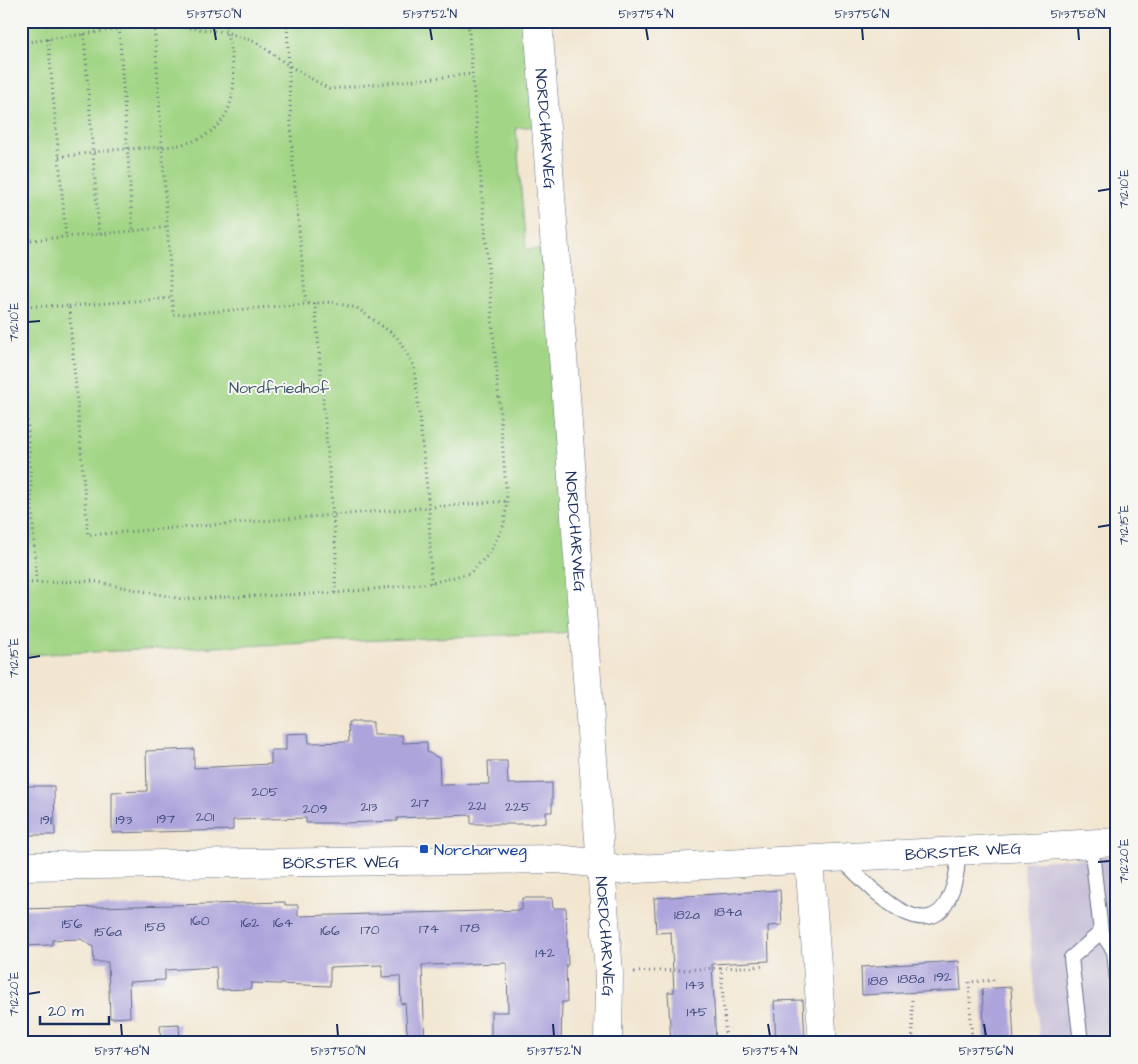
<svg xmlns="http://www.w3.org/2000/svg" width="1138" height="1064" viewBox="0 0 1138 1064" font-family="'Architects Daughter',sans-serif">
  <rect width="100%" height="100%" fill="#f6f6f2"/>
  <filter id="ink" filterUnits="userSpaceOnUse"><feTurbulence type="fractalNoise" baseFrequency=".02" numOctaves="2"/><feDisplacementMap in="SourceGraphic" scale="10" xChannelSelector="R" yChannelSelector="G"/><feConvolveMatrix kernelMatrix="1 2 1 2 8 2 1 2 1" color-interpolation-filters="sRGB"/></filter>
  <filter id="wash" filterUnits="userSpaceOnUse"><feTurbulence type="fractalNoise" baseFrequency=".0096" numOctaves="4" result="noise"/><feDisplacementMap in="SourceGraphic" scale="20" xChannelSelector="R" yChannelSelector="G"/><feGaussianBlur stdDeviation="1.12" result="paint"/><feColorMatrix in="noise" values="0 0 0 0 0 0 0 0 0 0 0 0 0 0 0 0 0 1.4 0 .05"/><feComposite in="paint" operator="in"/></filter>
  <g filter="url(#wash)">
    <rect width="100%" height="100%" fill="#f2e6d1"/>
    <!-- industrial -->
    <polygon fill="#c8c0d8" points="1117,856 1117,1043 1040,1043 1023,862"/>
    <!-- green -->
    <polygon fill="#a2d585" stroke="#5e8272" points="21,21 530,21 538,126 516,128 526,250 548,248 576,632 21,655"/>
    <g id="blocks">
      <!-- building -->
      <g fill="#ada4dc">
        <polygon points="348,722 373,722 373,735 402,735 403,743 427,742 427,752 439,758 440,785 489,784 488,761 507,761 508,784 552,783 552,812 546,812 546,823 528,824 471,824 471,815 397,818 397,821 343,823 306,823 306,818 233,820 233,830 112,833 112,792 147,791 146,751 194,749 194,768 271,764 271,750 286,750 286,734 308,733 309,743 349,742"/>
        <polygon points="21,786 54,786 55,835 21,835"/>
        <polygon points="780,890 782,925 768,926 769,961 712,964 716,1043 671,1043 668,992 674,992 671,932 656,933 654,898"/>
        <polygon points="522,898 552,898 553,908 566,908 568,965 566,965 567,1002 562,1002 561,1043 491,1043 491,1012 508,1012 507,963 422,965 425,1043 408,1043 405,1003 401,1004 400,976 382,977 382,965 330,967 330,986 251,983 251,989 217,990 216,967 165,970 165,980 129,982 130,1017 110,1018 108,962 94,962 93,947 81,939 52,940 52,945 21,946 21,909 285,902 285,905 298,905 298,916 522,910"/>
        <polygon points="959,961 961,990 862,995 861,967"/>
        <polygon points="1011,987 1014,1043 985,1043 982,989"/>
        <polygon points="803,1000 805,1043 776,1043 774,1001"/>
        <polygon points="179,1024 180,1043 161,1043 160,1025"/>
      </g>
    </g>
  </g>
  <g filter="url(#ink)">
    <use href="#blocks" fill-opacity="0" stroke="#666f86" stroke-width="1"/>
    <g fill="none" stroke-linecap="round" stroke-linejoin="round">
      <!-- service casing -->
      <g stroke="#666f86" stroke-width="16">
        <g id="service">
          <polyline points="1091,843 1101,932 1114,951 1117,980"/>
          <path d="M841,859C863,879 923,950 948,900C956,883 958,869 958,851"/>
          <polyline points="1081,1043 1071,958 1101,932"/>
        </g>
      </g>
      <!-- minor casing -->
      <g stroke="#666f86" stroke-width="29">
        <g id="minor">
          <path id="s1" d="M538,21L609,973L608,1043"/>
          <polyline points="809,860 823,1043"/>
          <path id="s2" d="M21,866L558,859L601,864L619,870L1117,842"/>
        </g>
      </g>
      <!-- path -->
      <g stroke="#666f86" stroke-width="3" stroke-dasharray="1 4" stroke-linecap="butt">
        <polyline points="154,21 173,315 331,302 357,308 397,337 414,366 429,507 431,583"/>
        <polyline points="287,21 292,154 306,304"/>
        <polyline points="119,28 133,231 168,227"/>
        <polyline points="84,34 99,234"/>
        <polyline points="48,39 66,237"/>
        <polyline points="21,43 154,24 226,32 256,42 288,65 329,89 472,74"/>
        <path d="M59,157C82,154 104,150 127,149C150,147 177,149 198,139C247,117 235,61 223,21"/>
        <polyline points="21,241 133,231"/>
        <polyline points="21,301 36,581"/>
        <polyline points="315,303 336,553 335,593"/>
        <polyline points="21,306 69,306 88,535 507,501"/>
        <polyline points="69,306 172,298"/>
        <polyline points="21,583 92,581 182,599 335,593 431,583 470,573 488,555 504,525 507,501 468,21"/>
        <polyline points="634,972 721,968"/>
        <polyline points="912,1000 913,1043"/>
        <polyline points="726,1043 721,968 765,966"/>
        <polyline points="910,1043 982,1038"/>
        <polyline points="972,1043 969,982 993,980 994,984"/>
      </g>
      <!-- service -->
      <use href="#service" stroke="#fff" stroke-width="14"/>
      <!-- minor -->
      <use href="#minor" stroke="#fff" stroke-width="28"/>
    </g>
  </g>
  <!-- ticks -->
  <path fill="none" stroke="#1b2f5e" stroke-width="2" d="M214,28L216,40M430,28L432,40M646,28L648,40M862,28L863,40M1078,28L1079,40M1098,191L1110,189M28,322L40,321M1098,527L1110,525M28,658L40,656M1098,862L1110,861M28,994L40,992M121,1024L122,1036M337,1024L338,1036M553,1024L554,1036M768,1024L770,1036M984,1024L986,1036"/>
  <!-- markers -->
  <rect fill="#1a4fb4" stroke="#f6f6f2" stroke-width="2" x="419" y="844" width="10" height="10" rx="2.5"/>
  <g text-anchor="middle" stroke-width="4" stroke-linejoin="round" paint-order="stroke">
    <!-- number labels -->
    <g font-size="14" fill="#404c7e">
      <text x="265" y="796">205</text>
      <text x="420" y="807">217</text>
      <text x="477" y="810">221</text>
      <text x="369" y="811">213</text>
      <text x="518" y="811">225</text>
      <text x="315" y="813">209</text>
      <text x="205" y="821">201</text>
      <text x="166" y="823">197</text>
      <text x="46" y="824">191</text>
      <text x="124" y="824">193</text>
      <text x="728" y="916">184a</text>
      <text x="687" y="919">182a</text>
      <text x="200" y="925">160</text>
      <text x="250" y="927">162</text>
      <text x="283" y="927">164</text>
      <text x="72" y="928">156</text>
      <text x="155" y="931">158</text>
      <text x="470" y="932">178</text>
      <text x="429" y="933">174</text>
      <text x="370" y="934">170</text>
      <text x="330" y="935">166</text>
      <text x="108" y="936">156a</text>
      <text x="545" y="957">142</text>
      <text x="943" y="981">192</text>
      <text x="911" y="983">188a</text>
      <text x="878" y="985">188</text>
      <text x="695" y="989">143</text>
      <text x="697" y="1016">145</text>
    </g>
    <!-- street labels -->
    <g font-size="16" fill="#1b2f5e" stroke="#f6f6f2">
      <text dy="6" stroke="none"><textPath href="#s1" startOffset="108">NORDCHARWEG</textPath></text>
      <text dy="6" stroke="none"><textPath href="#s1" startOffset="512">NORDCHARWEG</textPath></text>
      <text dy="6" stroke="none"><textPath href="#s2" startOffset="944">BÖRSTER WEG</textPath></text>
      <text dy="6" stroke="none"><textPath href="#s2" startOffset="320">BÖRSTER WEG</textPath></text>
      <text dy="6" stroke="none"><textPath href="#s1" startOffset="918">NORDCHARWEG</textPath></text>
    </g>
    <!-- park labels -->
    <g font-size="16" fill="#3d5868" stroke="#f6f6f2">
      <text x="279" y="393">Nordfriedhof</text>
    </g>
    <!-- transit labels -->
    <g font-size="16" fill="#164399" stroke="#f6f6f2" text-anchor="start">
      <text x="434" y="855">Norcharweg</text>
    </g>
  </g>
  <!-- margin -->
  <rect width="1138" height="1064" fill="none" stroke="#f6f6f2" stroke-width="55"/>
  <!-- scale -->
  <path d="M40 1016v8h69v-8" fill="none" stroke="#1b2f5e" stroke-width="2.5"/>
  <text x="48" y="1016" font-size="15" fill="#1b2f5e" stroke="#f6f6f2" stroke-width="4" paint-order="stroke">20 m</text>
  <rect x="28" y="28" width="1082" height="1008" fill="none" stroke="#1b2f5e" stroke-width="2"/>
  <g font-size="12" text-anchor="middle" fill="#1b2f5e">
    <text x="214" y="18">51°37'50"N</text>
    <text x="430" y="18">51°37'52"N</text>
    <text x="646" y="18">51°37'54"N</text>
    <text x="862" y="18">51°37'56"N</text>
    <text x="1078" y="18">51°37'58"N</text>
    <text transform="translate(1124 189) rotate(-90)" y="4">7°12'10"E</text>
    <text transform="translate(14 322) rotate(-90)" y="4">7°12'10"E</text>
    <text transform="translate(1124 525) rotate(-90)" y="4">7°12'15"E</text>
    <text transform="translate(14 658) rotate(-90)" y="4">7°12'15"E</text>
    <text transform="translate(1124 861) rotate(-90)" y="4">7°12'20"E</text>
    <text transform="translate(14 994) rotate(-90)" y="4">7°12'20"E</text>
    <text x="122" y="1055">51°37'48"N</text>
    <text x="338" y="1055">51°37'50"N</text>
    <text x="554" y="1055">51°37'52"N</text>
    <text x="770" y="1055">51°37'54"N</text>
    <text x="986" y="1055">51°37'56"N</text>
  </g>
</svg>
